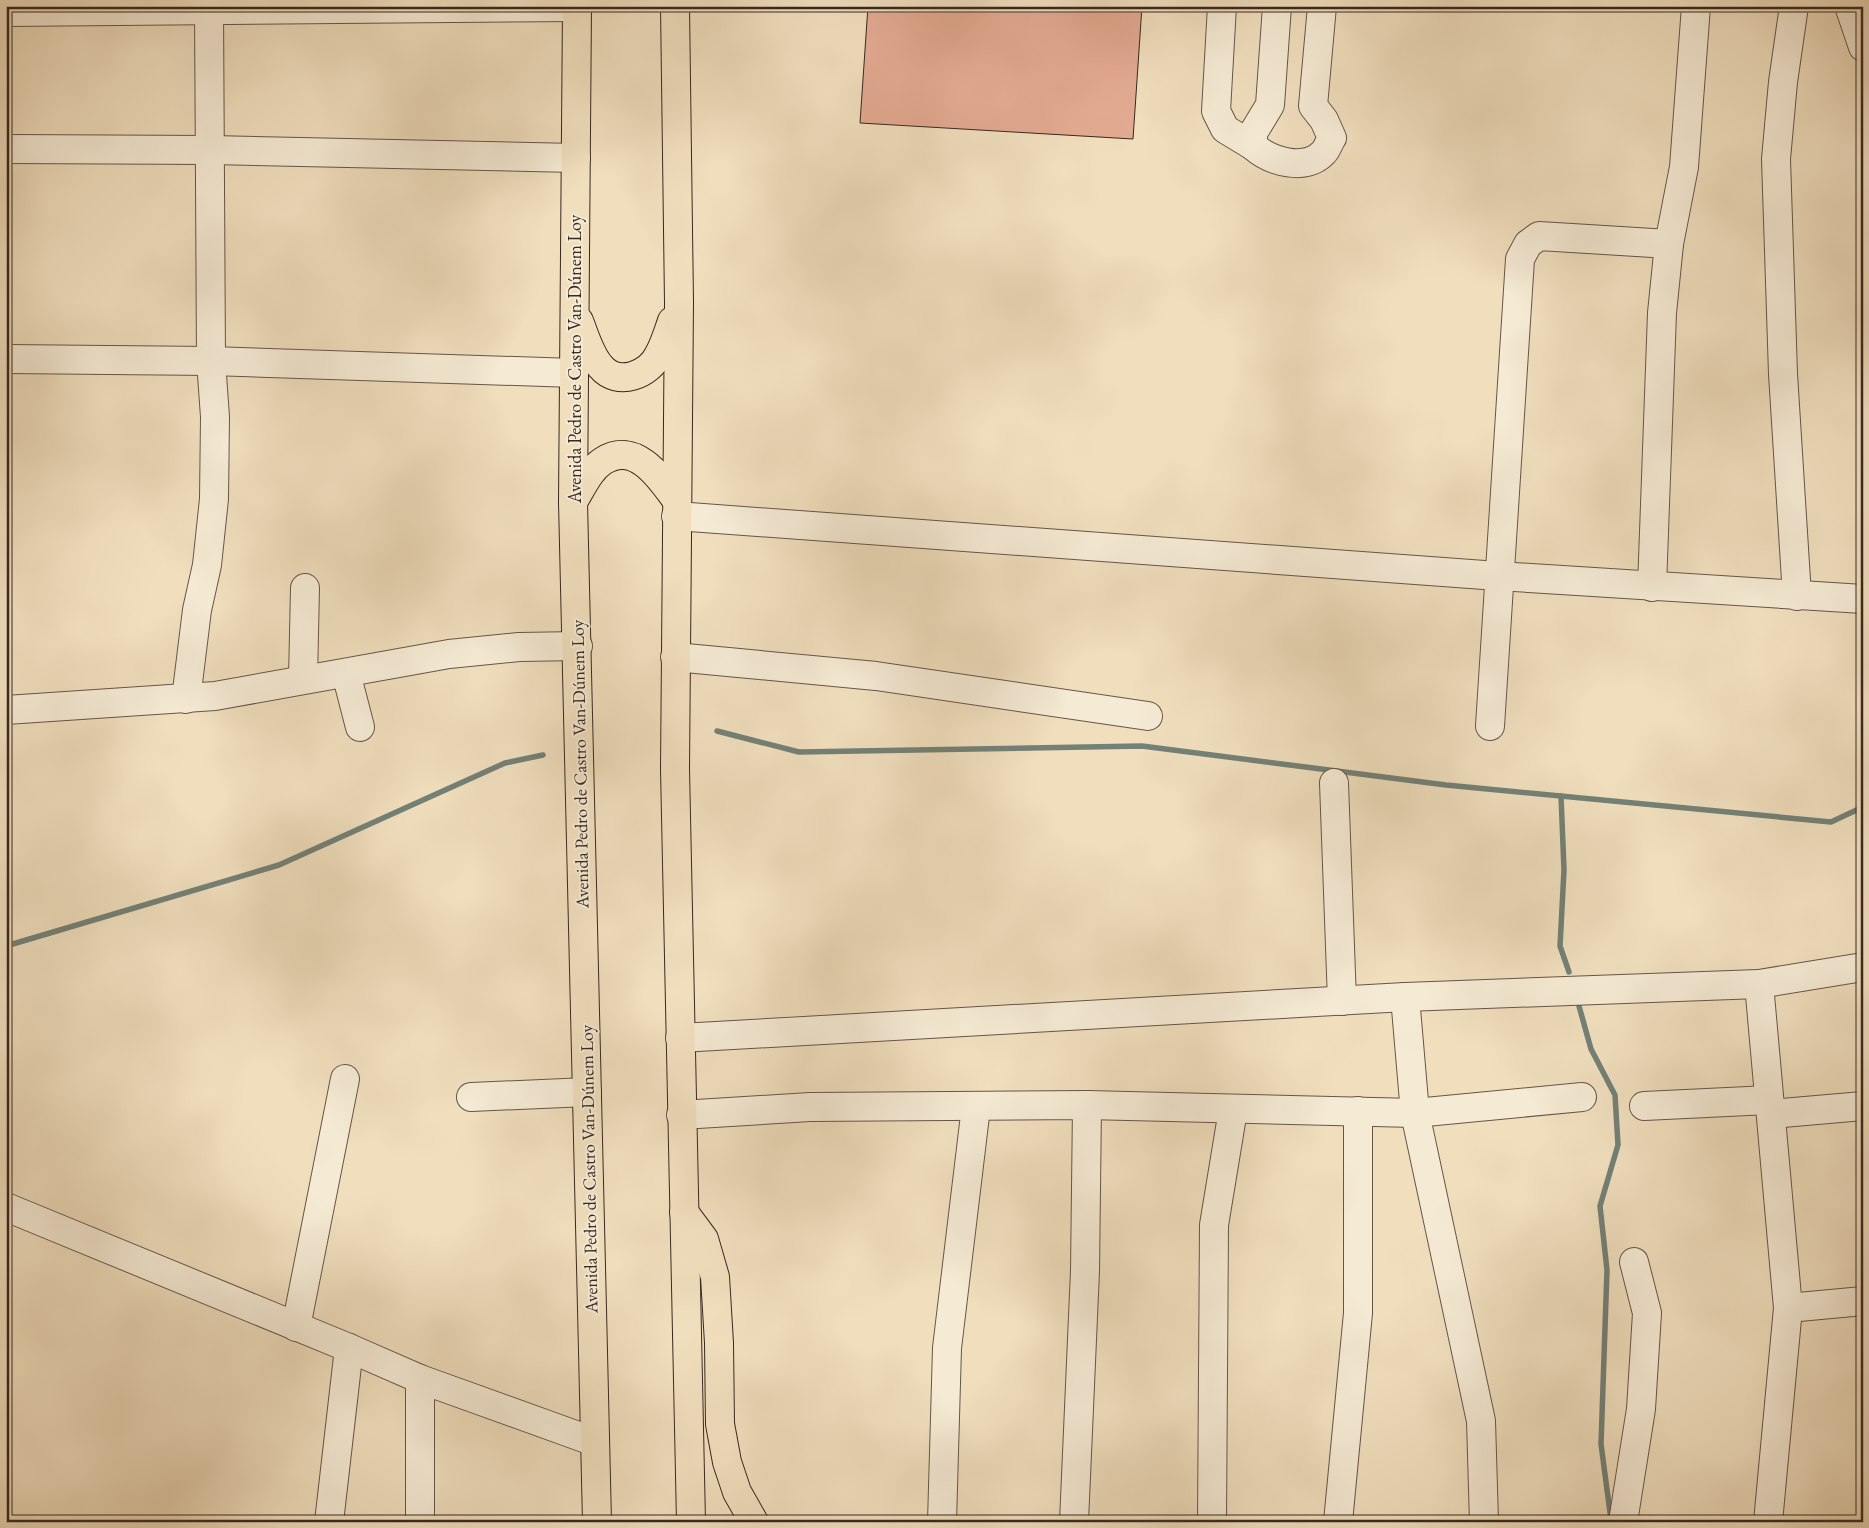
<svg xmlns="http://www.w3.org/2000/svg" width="1869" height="1528" viewBox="0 0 1869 1528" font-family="'EB Garamond',serif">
  <rect width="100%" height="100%" fill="#f0debd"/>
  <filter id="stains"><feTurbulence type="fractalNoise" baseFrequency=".004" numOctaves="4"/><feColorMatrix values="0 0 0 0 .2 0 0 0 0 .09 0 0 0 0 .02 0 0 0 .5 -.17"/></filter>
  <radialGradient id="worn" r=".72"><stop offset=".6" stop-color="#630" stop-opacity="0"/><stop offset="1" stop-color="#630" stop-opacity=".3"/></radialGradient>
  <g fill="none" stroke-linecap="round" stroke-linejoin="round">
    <!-- stream -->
    <g stroke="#738177" stroke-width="5.5">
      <polyline points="717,731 799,752 1142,746 1446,785 1831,822 1863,807"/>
      <polyline points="1561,796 1564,870 1560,946 1569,972"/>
      <polyline points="6,946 279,865 505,763 543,755"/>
      <polyline points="1577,999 1591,1049 1615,1095 1618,1145 1600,1206 1607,1270 1601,1444 1611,1520"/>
    </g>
  </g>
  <!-- building -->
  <polygon fill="#e3aa92" stroke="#382821" points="868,6 1142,6 1133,139 860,123"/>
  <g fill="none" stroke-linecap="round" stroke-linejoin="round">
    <!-- minor casing -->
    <g stroke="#665648" stroke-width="30">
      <g id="minor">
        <polyline points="1222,6 1216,111 1225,129 1253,146"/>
        <path d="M1277,6L1270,105L1253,133V146C1271,162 1306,172 1324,152C1327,149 1329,142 1332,138L1324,120L1313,106L1322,6"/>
        <polyline points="1794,6 1783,82 1776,159 1783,374 1797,596"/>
        <polyline points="1849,6 1863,47"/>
        <polyline points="6,12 577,7"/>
        <polyline points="6,149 211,150 576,158"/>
        <polyline points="6,359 211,361 574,373"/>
        <polyline points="676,516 1498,576 1863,599"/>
        <polyline points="1652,587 1662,313 1669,244 1684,167 1696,6"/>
        <polyline points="675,657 876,676 1148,716"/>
        <polyline points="346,673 360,727"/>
        <polyline points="303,679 305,588"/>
        <polyline points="186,699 197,610 207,565 214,499 215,417 211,361 209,6"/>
        <polyline points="6,710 215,696 449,654 519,647 578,646"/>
        <polyline points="1490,726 1520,259 1528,244 1539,236 1669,244"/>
        <polyline points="1334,783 1342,1001"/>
        <polyline points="1759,984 1788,1308 1768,1522"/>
        <polyline points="1405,997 1415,1113 1481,1421 1484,1522"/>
        <polyline points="680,1038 1405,997 1759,984 1863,967"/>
        <polyline points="471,1097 587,1092"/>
        <polyline points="1644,1106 1769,1100"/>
        <polyline points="1771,1114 1863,1106"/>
        <polyline points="681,1115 810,1107 1087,1105 1415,1113 1582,1097"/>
        <polyline points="6,1207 349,1348 420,1379 595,1442"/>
        <polyline points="1788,1308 1863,1301"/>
        <polyline points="296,1327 345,1079"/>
        <polyline points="420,1379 420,1522"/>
        <polyline points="329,1522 349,1348"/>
        <polyline points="942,1522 947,1348 976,1107"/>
        <polyline points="1074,1522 1085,1271 1087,1105"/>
        <polyline points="1212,1522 1214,1225 1233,1110"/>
        <polyline points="1338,1522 1358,1313 1358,1111"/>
        <polyline points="1623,1522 1641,1409 1647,1313 1634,1262"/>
      </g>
    </g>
    <!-- highway casing -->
    <g stroke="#382821" stroke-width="30">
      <g id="highway">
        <polyline points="577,6 573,502 597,1522"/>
        <polyline points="675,6 679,303 675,769 691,1522"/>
        <path d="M579,321C585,336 590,355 601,367C618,387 649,375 659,354C665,343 668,332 672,321"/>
        <path d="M573,502C582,488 589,470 603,461C636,440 661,479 677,501"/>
        <polyline points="684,1212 704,1239 715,1277 719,1343 720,1424 727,1462 737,1492 754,1522"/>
      </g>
    </g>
    <!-- minor -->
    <use href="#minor" stroke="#f5ead4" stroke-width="28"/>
    <!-- highway -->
    <use href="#highway" stroke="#f0debd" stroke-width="28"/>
  </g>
  <g text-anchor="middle" stroke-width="4" stroke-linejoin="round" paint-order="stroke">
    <!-- street labels -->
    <g font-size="18" fill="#382821" stroke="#f5ead4">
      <text transform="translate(575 359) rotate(-90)" y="6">Avenida Pedro de Castro Van-Dúnem Loy</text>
      <text transform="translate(580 764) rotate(-91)" y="6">Avenida Pedro de Castro Van-Dúnem Loy</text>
      <text transform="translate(589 1169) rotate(-91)" y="6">Avenida Pedro de Castro Van-Dúnem Loy</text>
    </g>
  </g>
  <!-- margin -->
  <rect width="1869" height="1528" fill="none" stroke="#f0debd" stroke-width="25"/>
  <rect x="8" y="8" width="1854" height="1513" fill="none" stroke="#382821" stroke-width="2.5"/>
  <rect x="12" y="12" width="1844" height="1503" fill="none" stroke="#382821"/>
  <rect width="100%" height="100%" filter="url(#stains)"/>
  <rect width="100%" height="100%" fill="url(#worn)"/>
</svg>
